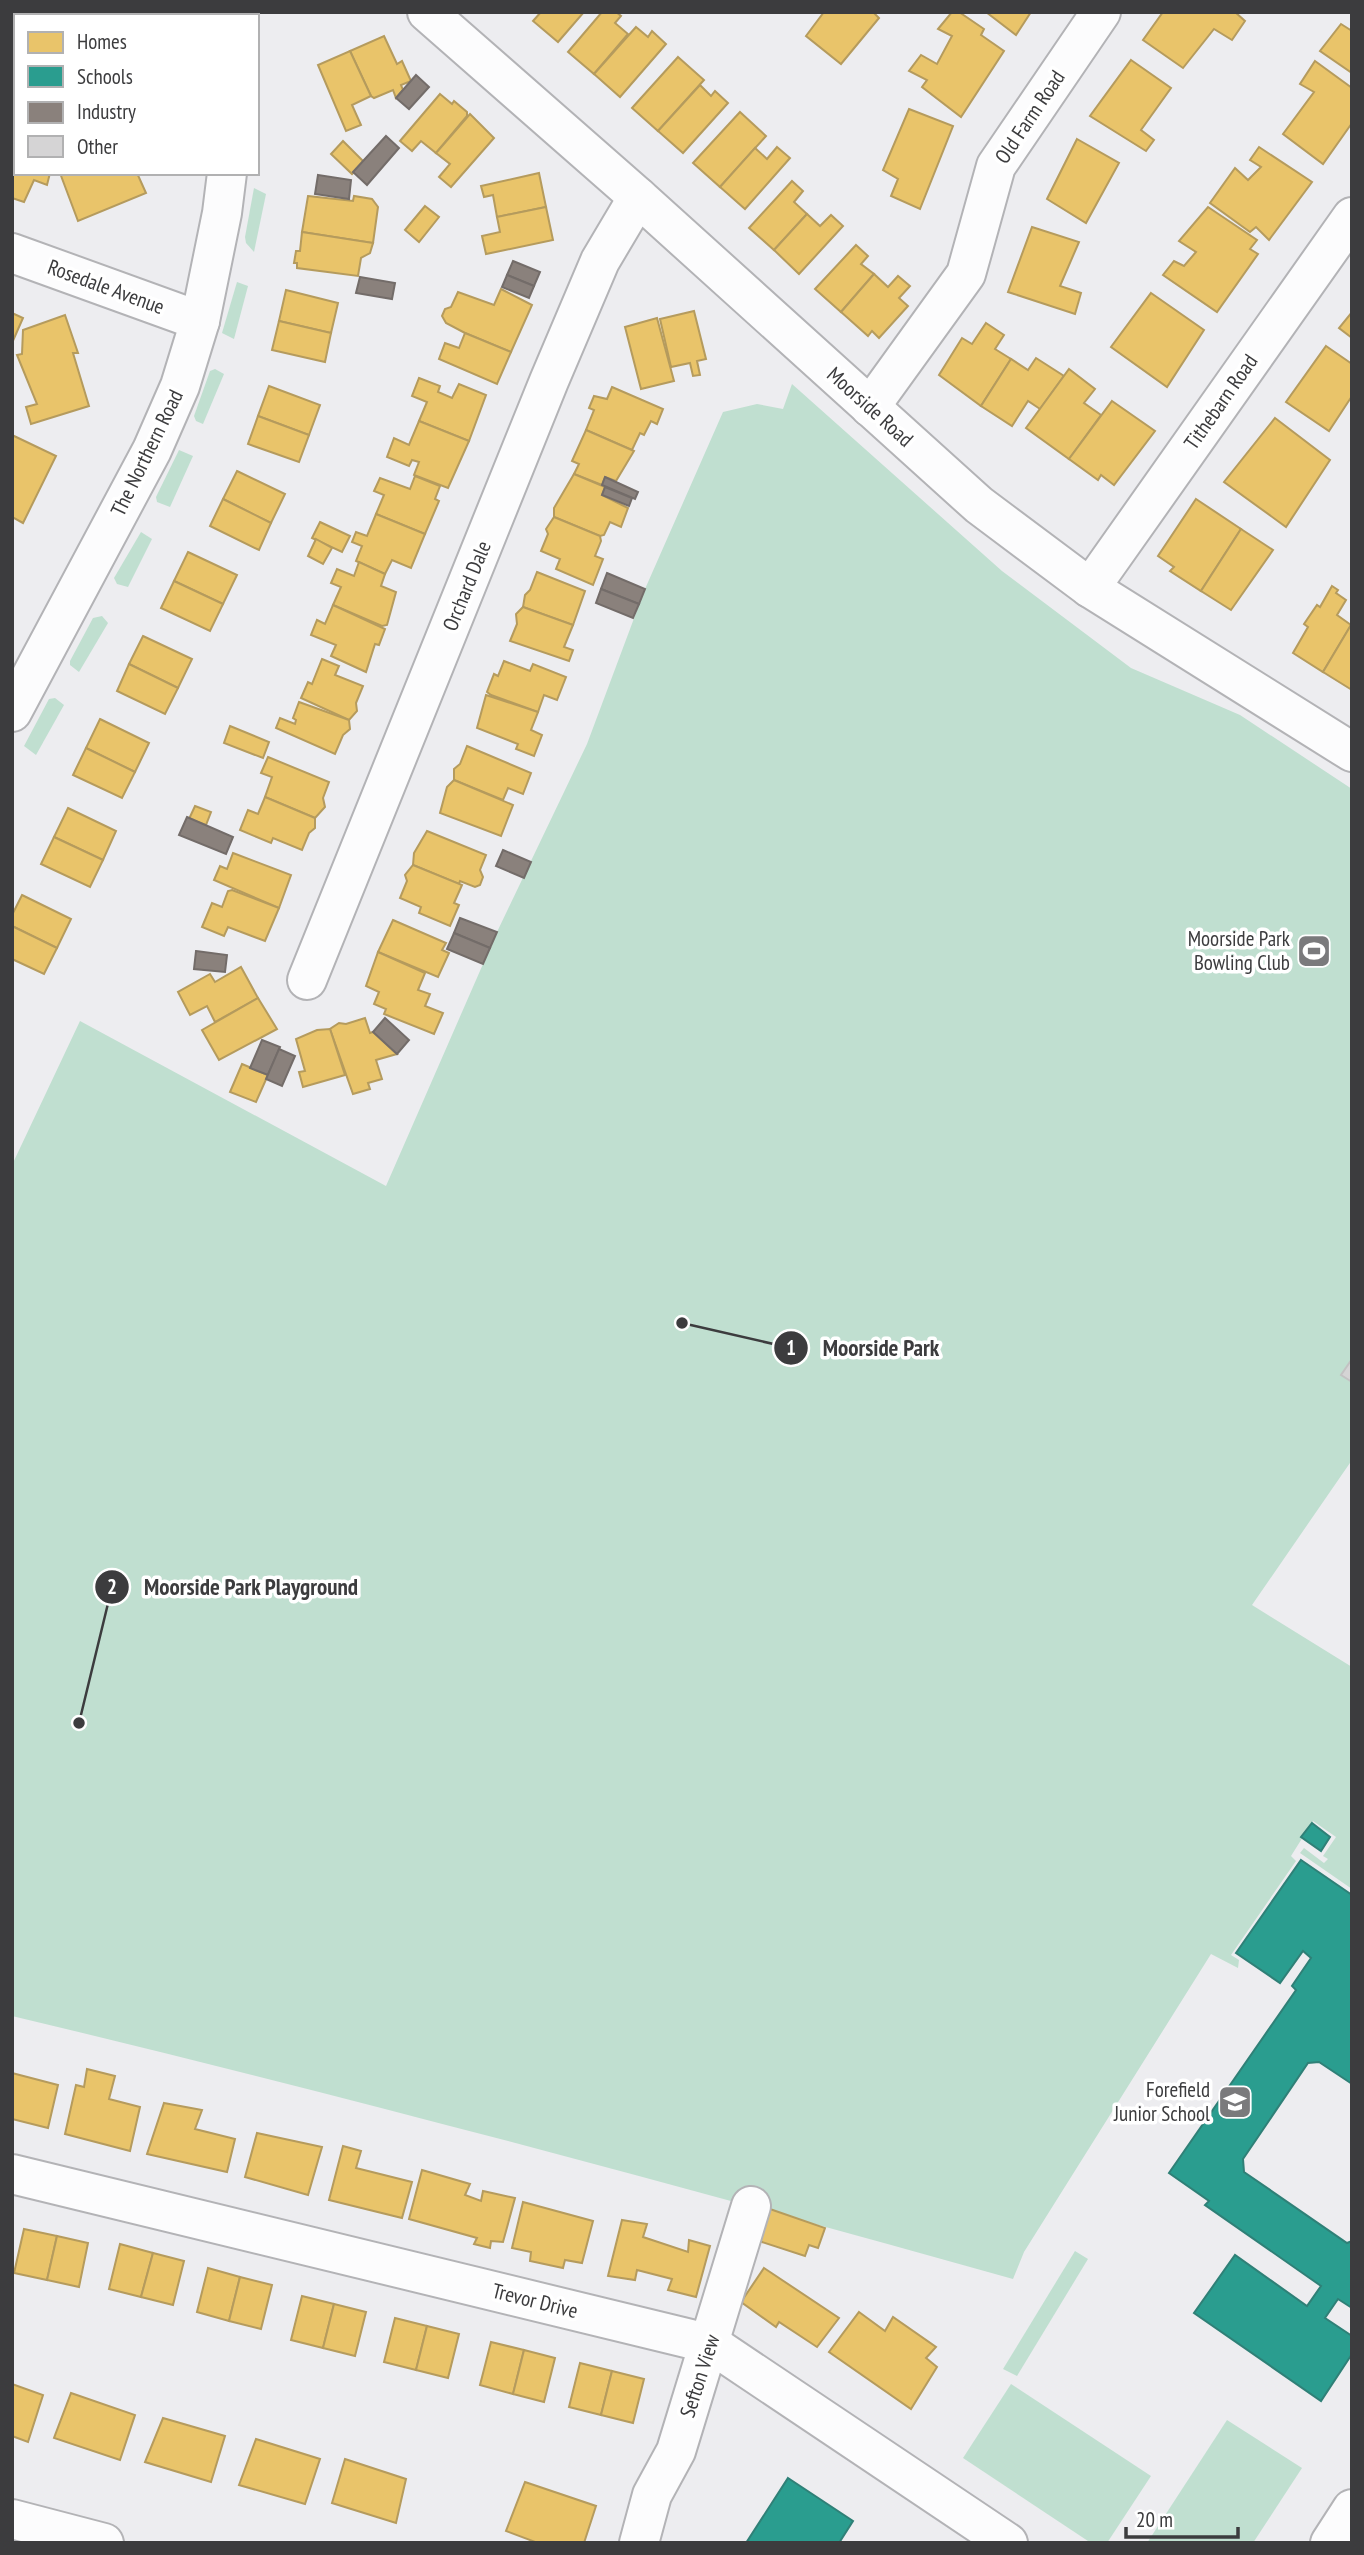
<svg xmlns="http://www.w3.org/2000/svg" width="1364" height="2555" viewBox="0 0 1364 2555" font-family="'PT Sans Narrow',sans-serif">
  <rect width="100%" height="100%" fill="#ededf0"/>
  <!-- green -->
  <g fill="#c0dfd0">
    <polygon points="254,188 266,194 254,252 246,243 245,237"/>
    <polygon points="237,282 248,286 234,339 222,333"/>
    <polygon points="215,369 224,374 203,424 196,421 194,416 210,371"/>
    <path d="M792,384L1002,571L1131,668L1240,715L1352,789V1460L1252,1605L1352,1667V1889L1300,1853L1304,1848L1324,1863L1328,1859L1323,1856L1336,1837L1313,1821L1291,1856L1296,1861L1231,1955L1239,1960L1238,1968L1211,1954L1024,2252L1013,2279C681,2186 348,2096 12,2016V1165L80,1021L386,1186L497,932L587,744L645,589L723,412L757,404L783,409Z"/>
    <polygon points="179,450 193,456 170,507 157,502 156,497"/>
    <polygon points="141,532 152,539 128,587 117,584 114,578"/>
    <polygon points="102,616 108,623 79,672 70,665 70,661 93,618"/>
    <polygon points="55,698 64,705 36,755 24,746 49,699"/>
    <polygon points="1075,2251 1088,2259 1017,2376 1003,2369"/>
    <polygon points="1011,2384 1151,2476 1107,2543 1091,2543 963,2458"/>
    <polygon points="1227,2420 1302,2468 1253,2543 1147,2543"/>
  </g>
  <!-- homes -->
  <g fill="#e9c46a" stroke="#b59b5d" stroke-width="2">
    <polygon points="541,12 584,12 558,42 533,21"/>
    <polygon points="602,12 616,12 621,16 615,23 628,34 594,74 568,52"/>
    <polygon points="824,12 873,12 879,18 841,64 806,36"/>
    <polygon points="952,12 959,12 984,29 981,35 1004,51 961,117 922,87 927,80 909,71 921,55 937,64 952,36 938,29"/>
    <polygon points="986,12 1031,12 1016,35"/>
    <polygon points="1163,12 1235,12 1245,21 1232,40 1214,29 1183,68 1143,40"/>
    <polygon points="1341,24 1352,31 1352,73 1320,51"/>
    <polygon points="636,27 648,37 652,31 666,44 620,97 594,74"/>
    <polygon points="384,36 397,64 402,61 411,81 401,85 403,90 396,98 393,90 374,98 371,96 350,51"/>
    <polygon points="350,51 371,96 352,105 361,125 346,131 318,65"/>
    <polygon points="678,57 704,80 658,131 632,108"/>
    <polygon points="1131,60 1171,88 1141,130 1154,140 1146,151 1090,116"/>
    <polygon points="1315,61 1352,88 1352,123 1323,164 1283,134 1314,92 1300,84"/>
    <polygon points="700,85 711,96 715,91 728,103 683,153 658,131"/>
    <polygon points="440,94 452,104 454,101 467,112 467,116 436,153 421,141 412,151 400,141"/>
    <polygon points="909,109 953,126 920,209 891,196 898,179 883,170"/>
    <polygon points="740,112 766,136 720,187 693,163"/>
    <polygon points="470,114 494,138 451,187 439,177 450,164 436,153"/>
    <polygon points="1077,139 1119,163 1086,223 1047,199"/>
    <polygon points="343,141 364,162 352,174 331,154"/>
    <polygon points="12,147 16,148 16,173 50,173 47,185 34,180 24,202 12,198"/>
    <polygon points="777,147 790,158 745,209 720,187 755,148 767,159"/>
    <polygon points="1259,147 1312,182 1269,240 1256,227 1250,232 1210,203 1235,168 1248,180 1261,167 1250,160"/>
    <polygon points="60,173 137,173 146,193 78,221"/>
    <polygon points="539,173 546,207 497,217 493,195 484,197 481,186"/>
    <polygon points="792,181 803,191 794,202 807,214 774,250 749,228"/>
    <polygon points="308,196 353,201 354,196 372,199 378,207 373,243 302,232"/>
    <polygon points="425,206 439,217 419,242 405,230"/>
    <polygon points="546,207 553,240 486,254 482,236 500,232 497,217"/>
    <polygon points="1208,207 1257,240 1250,249 1258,254 1217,312 1163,275 1174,261 1184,266 1196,252 1179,241"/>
    <polygon points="807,214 820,226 831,215 843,226 799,274 774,250"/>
    <polygon points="1032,227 1079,242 1060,286 1081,293 1075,314 1008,292"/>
    <polygon points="302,232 373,243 370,253 361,258 358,276 297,268 297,263 294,263 296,251 300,251"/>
    <polygon points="856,245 868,256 861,264 874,274 841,312 815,289"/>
    <polygon points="874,274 888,287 898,276 910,286 899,298 908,306 879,338 872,331 868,336 841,312"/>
    <polygon points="501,289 532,305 511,352 465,333 446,323 442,316 445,309 451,307 458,292 494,305"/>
    <polygon points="286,290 338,303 331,333 279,321"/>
    <polygon points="1151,293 1204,330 1167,387 1111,347"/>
    <polygon points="694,311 706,359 697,361 700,375 693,376 690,363 671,367 660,319"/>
    <polygon points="1352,312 1352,338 1339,328"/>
    <polygon points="12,313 23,318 12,343"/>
    <polygon points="65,315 78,353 73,353 89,406 31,424 26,407 37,404 17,355 22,354 23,330"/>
    <polygon points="657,318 674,381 641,389 625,327"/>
    <polygon points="279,321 331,333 325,362 272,350"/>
    <polygon points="986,323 1004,335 995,349 1011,359 981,406 939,375 962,338 972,344"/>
    <polygon points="465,333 511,352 497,384 439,359 445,343 459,348"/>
    <polygon points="1326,346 1352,364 1352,396 1329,431 1286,402"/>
    <polygon points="1036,358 1064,376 1040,409 1028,401 1012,426 981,406 1011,359 1028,370"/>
    <polygon points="1069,369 1095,389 1084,403 1101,415 1069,459 1026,428"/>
    <polygon points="419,378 440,386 438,392 452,398 459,384 486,395 469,441 419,421 427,402 412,396"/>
    <polygon points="269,386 320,405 309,435 258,416"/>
    <polygon points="612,387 663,409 657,424 651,421 644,435 640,433 632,450 586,430 594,410 589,408 594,396 607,399"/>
    <polygon points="1112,401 1155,431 1114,485 1101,475 1098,480 1069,459"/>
    <polygon points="258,416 309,435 299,462 248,444"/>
    <polygon points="1275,418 1330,460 1286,527 1224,482"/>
    <polygon points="419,421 469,441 448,488 414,475 419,462 412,460 409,466 387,457 394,438 409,445"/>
    <polygon points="586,430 634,451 616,481 605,477 602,485 574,474 579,464 572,461"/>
    <polygon points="12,435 56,456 23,523 12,517"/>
    <polygon points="237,471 285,494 271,523 223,499"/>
    <polygon points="574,474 605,487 602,495 628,508 621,527 610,522 604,535 600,536 554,517 554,508"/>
    <polygon points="415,476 440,486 435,499 439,501 425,534 376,514 384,495 374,491 380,478 410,489"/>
    <polygon points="223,499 271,523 259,550 210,526"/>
    <polygon points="1196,499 1241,529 1201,591 1170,571 1174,567 1158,556"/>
    <polygon points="376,514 425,534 411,568 392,560 385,574 356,561 362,546 352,542 356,532 367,536"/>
    <polygon points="554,517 600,536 601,541 595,556 603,559 593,585 556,569 560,559 541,551 548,534 546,529"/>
    <polygon points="320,522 350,536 342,552 312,538"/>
    <polygon points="1241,529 1273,550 1231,610 1201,591"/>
    <polygon points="316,539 332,548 323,564 308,556"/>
    <polygon points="188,552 237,575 223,604 174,581"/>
    <polygon points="359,562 385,574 381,586 396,592 387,625 382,626 333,605 341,587 331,583 337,569 354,576"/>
    <polygon points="537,572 585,591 573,625 523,607 525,595 530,590"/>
    <polygon points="174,581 223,604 210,631 161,608"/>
    <polygon points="1332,586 1338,590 1336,593 1346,600 1337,615 1351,625 1323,672 1293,653 1308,627 1304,624 1317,605 1320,607"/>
    <polygon points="333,605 385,629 379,645 375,644 366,672 331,656 336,645 311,635 317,620 325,624"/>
    <polygon points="523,607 573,625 564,647 573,650 569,661 510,641 517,624 516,614"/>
    <polygon points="1351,625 1352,625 1352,690 1323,672"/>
    <polygon points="143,636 192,659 178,688 129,664"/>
    <polygon points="322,659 339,666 335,675 363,686 356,703 357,711 349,720 301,698 308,682 312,684"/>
    <polygon points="504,661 530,671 533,664 566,677 557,700 544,695 538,712 491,695 487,692 494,674 498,676"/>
    <polygon points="129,664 178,688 165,714 117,691"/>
    <polygon points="486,695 538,712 531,730 542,735 534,756 516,749 518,744 477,728"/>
    <polygon points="299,702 349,720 350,729 343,735 335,754 276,728 280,718 295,724 296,720 293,718"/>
    <polygon points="100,719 149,743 135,772 86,748"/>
    <polygon points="230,726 269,742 263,758 224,743"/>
    <polygon points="467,746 531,773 523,794 508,788 503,800 454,780 454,769 460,764"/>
    <polygon points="86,748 135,772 122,798 73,775"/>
    <polygon points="268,757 329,782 323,798 325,807 315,818 265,797 272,777 261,773"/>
    <polygon points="454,780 513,805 501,836 440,813 447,787"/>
    <polygon points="265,797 315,818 315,828 309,833 302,850 273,838 271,843 240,830 248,810 258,814"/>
    <polygon points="195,806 211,812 206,825 189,819"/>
    <polygon points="68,808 116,831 103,860 54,837"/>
    <polygon points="427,831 486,855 480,870 483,877 480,885 475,887 460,881 459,884 413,865 414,853"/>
    <polygon points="54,837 103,860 90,887 41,864"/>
    <polygon points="233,853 291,875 279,908 214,880 220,866 227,869"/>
    <polygon points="413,865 462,885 454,903 459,905 450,926 419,913 421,907 400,898 407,881 405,875"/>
    <polygon points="232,890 279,908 265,941 228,927 224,936 202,927 212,903 222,907 228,891"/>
    <polygon points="22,895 71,919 57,948 12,926 12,915"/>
    <polygon points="393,920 446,943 442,950 449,953 438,977 378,952"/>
    <polygon points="12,926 57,948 44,974 12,959"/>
    <polygon points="378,952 425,973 418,990 430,994 425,1006 443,1013 434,1034 384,1014 386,1009 374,1004 379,992 366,986"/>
    <polygon points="241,967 258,998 215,1022 207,1006 190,1015 178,992 210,974 215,982"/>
    <polygon points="258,998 277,1029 219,1060 202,1030"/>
    <polygon points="365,1018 370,1033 373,1032 397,1054 376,1060 382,1079 368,1083 370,1089 353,1094 330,1029 339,1023 346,1024"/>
    <polygon points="330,1029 345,1075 303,1087 299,1072 305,1071 296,1039 317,1030"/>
    <polygon points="242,1064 268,1075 256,1102 230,1092"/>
    <polygon points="87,2069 115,2076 109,2099 140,2107 130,2151 65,2134 76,2085 84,2087"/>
    <polygon points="12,2073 58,2085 48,2128 12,2119"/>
    <polygon points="164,2103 202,2110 195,2129 235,2139 227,2172 147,2154"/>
    <polygon points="257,2133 322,2147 308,2195 245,2177"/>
    <polygon points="343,2146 361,2151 356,2168 412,2182 402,2218 329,2200"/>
    <polygon points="422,2170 470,2184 465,2195 481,2201 483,2191 515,2198 503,2242 491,2241 490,2248 474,2244 477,2238 409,2219"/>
    <polygon points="523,2202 593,2221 582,2263 565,2260 563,2268 530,2261 531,2252 512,2248"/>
    <polygon points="767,2208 825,2228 818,2248 809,2245 805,2256 756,2240"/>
    <polygon points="622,2220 647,2224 643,2237 688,2252 689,2240 710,2246 696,2297 668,2290 672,2279 637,2270 635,2280 608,2276"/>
    <polygon points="24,2229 57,2236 47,2280 14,2273"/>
    <polygon points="57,2236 88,2243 79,2287 47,2280"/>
    <polygon points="120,2244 153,2253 141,2297 109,2289"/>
    <polygon points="153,2253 184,2261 173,2305 141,2297"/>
    <polygon points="208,2268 240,2277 229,2321 197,2312"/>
    <polygon points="764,2268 839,2318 817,2347 779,2322 776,2327 741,2302"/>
    <polygon points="240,2277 272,2285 261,2329 229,2321"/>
    <polygon points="302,2296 334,2304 323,2348 291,2340"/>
    <polygon points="334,2304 366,2312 355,2356 323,2348"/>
    <polygon points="859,2312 885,2331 893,2317 936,2347 926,2358 937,2367 911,2409 829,2352"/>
    <polygon points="395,2318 427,2326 416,2370 384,2362"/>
    <polygon points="427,2326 459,2334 448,2378 416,2370"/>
    <polygon points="491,2342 524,2350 513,2394 480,2385"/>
    <polygon points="524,2350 555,2358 544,2402 513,2394"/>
    <polygon points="580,2363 612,2371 601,2415 569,2407"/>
    <polygon points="612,2371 644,2379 633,2423 601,2415"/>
    <polygon points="12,2384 43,2395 28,2442 12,2436"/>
    <polygon points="71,2393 135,2415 120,2460 54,2438"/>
    <polygon points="163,2418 225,2436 211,2482 145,2462"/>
    <polygon points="256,2439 320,2459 305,2504 239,2485"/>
    <polygon points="345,2459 406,2479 396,2523 332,2503"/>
    <polygon points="525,2482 596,2506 584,2543 538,2543 506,2531"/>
  </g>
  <!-- schools -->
  <g fill="#2a9d8f" stroke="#2f8077" stroke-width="2">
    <polygon points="1312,1823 1330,1837 1321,1851 1301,1837"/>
    <polygon points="1301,1860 1352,1895 1352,2084 1319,2062 1308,2063 1243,2159 1244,2172 1347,2243 1352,2241 1352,2308 1338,2299 1325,2318 1352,2336 1352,2354 1321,2401 1194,2313 1235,2255 1307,2306 1321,2286 1205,2205 1209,2201 1169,2173 1296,1990 1292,1986 1311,1958 1303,1951 1280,1983 1236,1953"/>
    <polygon points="788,2478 853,2521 839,2543 746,2543"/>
  </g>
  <!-- industry -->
  <g fill="#8a817c" stroke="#736c69" stroke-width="2">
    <polygon points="416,75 429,87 409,109 396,98"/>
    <polygon points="386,136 399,148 367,185 353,172"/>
    <polygon points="318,175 351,180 349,199 315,194"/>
    <polygon points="513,261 540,272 534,286 507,275"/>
    <polygon points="507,275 534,286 529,298 502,287"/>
    <polygon points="360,277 395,283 392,299 356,293"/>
    <polygon points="605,477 638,492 635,499 602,485"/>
    <polygon points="605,487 632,498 629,506 602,495"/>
    <polygon points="607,573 645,589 639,604 601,589"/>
    <polygon points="601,589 639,604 633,618 596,603"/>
    <polygon points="187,817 233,837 226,854 179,835"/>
    <polygon points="503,850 531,862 524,878 496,866"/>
    <polygon points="460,918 497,932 490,948 454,933"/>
    <polygon points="454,933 490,948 483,964 447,949"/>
    <polygon points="196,951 227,955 225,972 194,969"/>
    <polygon points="385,1018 409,1040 397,1054 373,1032"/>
    <polygon points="262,1040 280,1047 268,1075 250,1068"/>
    <polygon points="279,1049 295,1056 282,1086 266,1079"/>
  </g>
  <!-- building -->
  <polygon fill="#d5d4d5" stroke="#c3c2c3" stroke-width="2" points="1352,1359 1352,1382 1341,1375"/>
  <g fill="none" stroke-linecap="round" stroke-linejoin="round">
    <!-- minor casing -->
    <g stroke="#b3b3b6" stroke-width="42">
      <g id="minor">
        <polyline points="427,12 638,197 979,505 1090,588 1352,752"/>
        <polyline points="237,16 237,12"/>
        <polyline points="12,253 200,321"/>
        <polyline points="870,407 966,274 996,166 1101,12"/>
        <polyline points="1090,588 1352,217"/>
        <polyline points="12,712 152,450 180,386 200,321 222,213 227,173"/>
        <polyline points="307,980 549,381 600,261 638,197"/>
        <polyline points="12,2174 711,2344 1008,2543"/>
        <polyline points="12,2519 104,2543"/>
        <polyline points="639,2543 652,2495 676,2451 751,2206"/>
        <polyline points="1330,2543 1352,2509"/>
      </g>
    </g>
    <!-- minor -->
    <use href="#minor" stroke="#fcfcfd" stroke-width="38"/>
  </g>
  <!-- icons -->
  <defs>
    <g id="stadium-square" transform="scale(1.75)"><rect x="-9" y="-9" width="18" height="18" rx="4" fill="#7a7a7c" stroke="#fff"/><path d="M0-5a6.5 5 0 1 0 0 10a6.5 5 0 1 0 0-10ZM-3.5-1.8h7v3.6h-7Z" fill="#fff"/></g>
    <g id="school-square" transform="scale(1.75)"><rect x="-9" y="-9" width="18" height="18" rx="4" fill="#7a7a7c" stroke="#fff"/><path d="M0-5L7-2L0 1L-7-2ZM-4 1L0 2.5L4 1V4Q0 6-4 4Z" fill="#fff"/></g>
  </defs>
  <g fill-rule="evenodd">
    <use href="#stadium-square" x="1314" y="951"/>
    <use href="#school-square" x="1235" y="2102"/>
  </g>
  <g text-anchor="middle" stroke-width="7" stroke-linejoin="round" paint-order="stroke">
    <!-- street labels -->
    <g font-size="21" fill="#3c3c3e" stroke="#fff">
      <text transform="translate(1030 117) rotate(-56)" y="7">Old Farm Road</text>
      <text transform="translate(106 287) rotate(20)" y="7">Rosedale Avenue</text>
      <text transform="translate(1221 402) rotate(-55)" y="7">Tithebarn Road</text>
      <text transform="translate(870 407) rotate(42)" y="7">Moorside Road</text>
      <text transform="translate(147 453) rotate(-64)" y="7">The Northern Road</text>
      <text transform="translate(467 586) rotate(-68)" y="7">Orchard Dale</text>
      <text transform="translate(535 2301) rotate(14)" y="7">Trevor Drive</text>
      <text transform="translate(700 2376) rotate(-72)" y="7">Sefton View</text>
    </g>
    <!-- poi labels -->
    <g font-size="21" fill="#3c3c3e" stroke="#fff" text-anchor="end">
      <text x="1290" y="946">Moorside Park<tspan x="1290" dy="24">Bowling Club</tspan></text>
      <text x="1210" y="2097">Forefield<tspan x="1210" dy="24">Junior School</tspan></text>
    </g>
  </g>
  <!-- callouts -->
  <path fill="none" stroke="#3c3c3e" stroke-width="2.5" d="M682 1323L791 1348M79 1723L112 1587"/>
  <g fill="#3c3c3e" stroke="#fff" stroke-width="2.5">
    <circle cx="682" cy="1323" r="7"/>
    <circle cx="79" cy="1723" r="7"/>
    <circle cx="791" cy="1348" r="18"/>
    <circle cx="112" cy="1587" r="18"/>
  </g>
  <g font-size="21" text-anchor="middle" font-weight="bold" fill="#fff">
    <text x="791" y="1355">1</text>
    <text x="112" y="1594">2</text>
  </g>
  <g font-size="23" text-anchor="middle" font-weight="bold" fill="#3c3c3e" stroke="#fff" stroke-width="7" stroke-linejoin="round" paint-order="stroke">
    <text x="881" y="1356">Moorside Park</text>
    <text x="251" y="1595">Moorside Park Playground</text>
  </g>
  <!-- border -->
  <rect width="1364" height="2555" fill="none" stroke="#3c3c3e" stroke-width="28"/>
  <!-- legend -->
  <rect x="14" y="14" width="245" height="161" fill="#ffffff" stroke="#b1b1b2" stroke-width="2"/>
  <rect x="28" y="32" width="35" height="21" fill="#e9c46a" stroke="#b1b1b2" stroke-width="2"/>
  <text x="77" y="49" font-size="21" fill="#3c3c3e">Homes</text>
  <rect x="28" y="66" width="35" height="21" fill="#2a9d8f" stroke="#b1b1b2" stroke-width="2"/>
  <text x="77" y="84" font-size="21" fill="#3c3c3e">Schools</text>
  <rect x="28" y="102" width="35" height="21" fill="#8a817c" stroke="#b1b1b2" stroke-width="2"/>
  <text x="77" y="119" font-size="21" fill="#3c3c3e">Industry</text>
  <rect x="28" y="136" width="35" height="21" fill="#d5d4d5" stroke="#b1b1b2" stroke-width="2"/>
  <text x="77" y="154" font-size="21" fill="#3c3c3e">Other</text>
  <!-- scale -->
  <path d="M1126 2527v10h112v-10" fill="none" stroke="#3c3c3e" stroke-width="3.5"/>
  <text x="1136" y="2527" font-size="21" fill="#3c3c3e" stroke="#ffffff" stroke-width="5" paint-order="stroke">20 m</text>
</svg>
